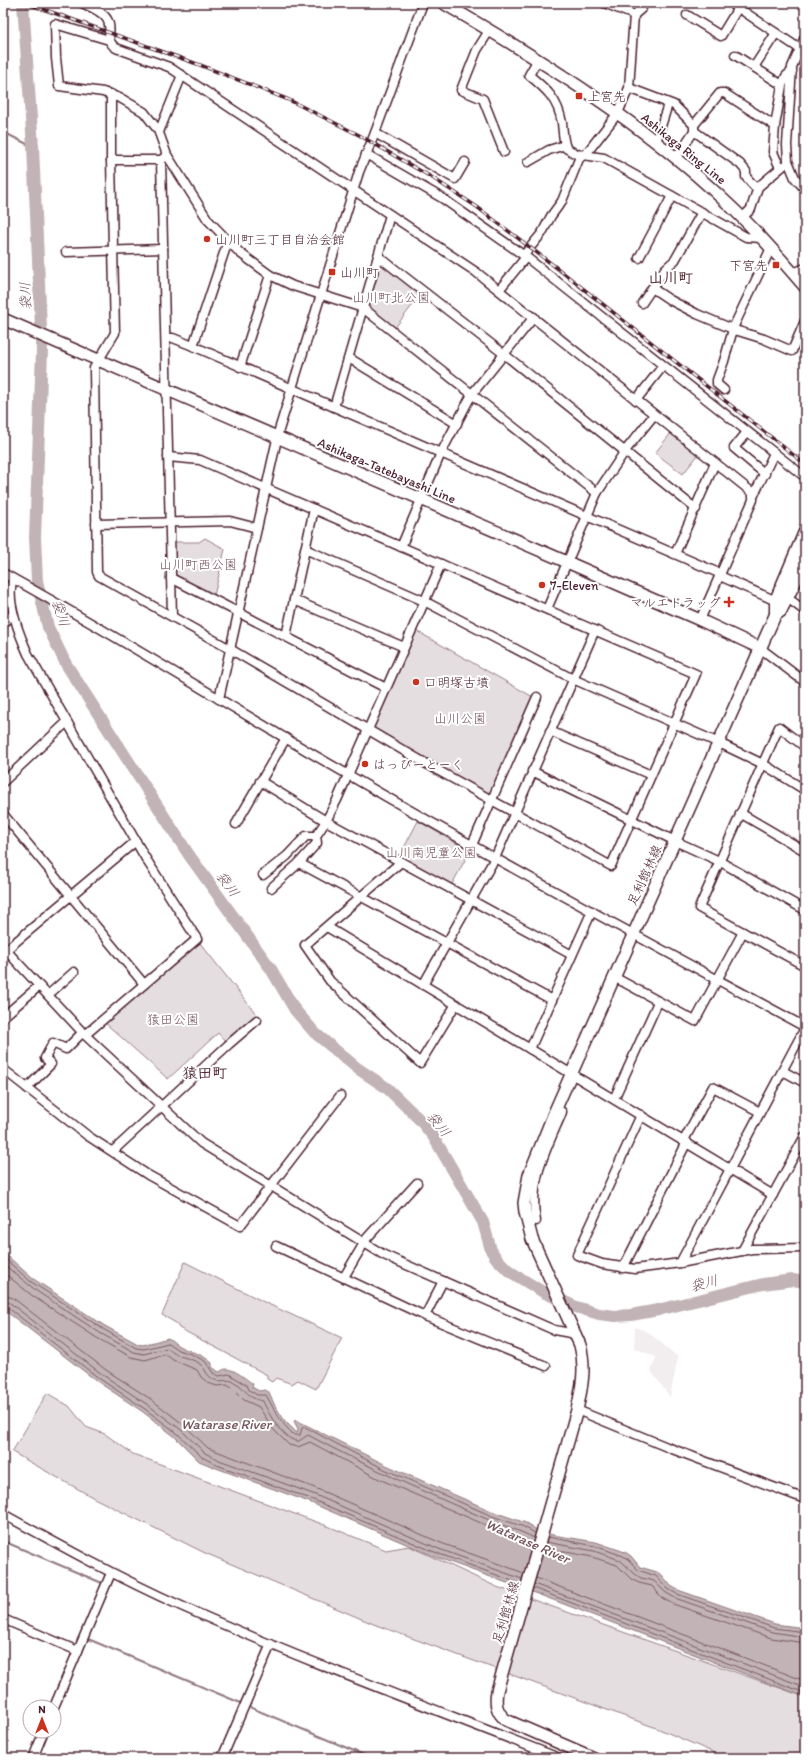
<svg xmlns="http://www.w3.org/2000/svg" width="808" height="1761" viewBox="0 0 808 1761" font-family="Itim,'Klee One',sans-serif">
  <rect width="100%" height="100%" fill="#fff"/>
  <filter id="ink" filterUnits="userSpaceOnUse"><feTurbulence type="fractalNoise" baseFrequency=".025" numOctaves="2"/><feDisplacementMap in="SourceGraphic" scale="8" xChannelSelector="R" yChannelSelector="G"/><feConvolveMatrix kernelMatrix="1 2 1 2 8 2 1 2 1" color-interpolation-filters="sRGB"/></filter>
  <g filter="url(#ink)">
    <!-- built -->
    <g fill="#f2eeef">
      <polygon points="3,154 6,163 8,206 3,204"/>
      <polygon points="635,1327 648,1332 678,1357 670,1397 651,1371 656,1357 634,1348"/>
    </g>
    <!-- green -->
    <g fill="#e5dee0" stroke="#987e86">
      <polygon points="382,261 422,293 394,329 367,307 378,263"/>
      <polygon points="671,433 698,455 683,474 655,453"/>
      <polygon points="205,538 225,549 214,596 177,578 174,573 173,542 199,542"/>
      <polygon points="415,630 533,697 490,797 374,730 372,725"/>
      <polygon points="418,821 470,851 451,886 399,857"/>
      <polygon points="200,943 257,1015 227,1043 218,1033 168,1079 104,1022"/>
      <polygon points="185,1262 266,1303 342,1338 316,1389 298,1380 292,1384 276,1378 272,1382 267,1379 267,1375 179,1328 176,1323 162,1315"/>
      <polygon points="47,1393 69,1406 86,1427 105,1434 133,1454 330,1527 386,1550 409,1546 497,1587 805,1697 805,1758 726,1758 659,1729 376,1625 205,1553 94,1498 12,1452"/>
    </g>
    <!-- water -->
    <path fill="#c1b3b6" stroke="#91787e" d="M3,1252L32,1278L105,1326L138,1344L143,1345L168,1338C172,1340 175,1344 179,1346C191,1353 200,1352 212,1363V1367L219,1372C222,1371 223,1369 226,1369C235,1369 246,1379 253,1384L252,1387L259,1391L265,1390L269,1392L274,1404L285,1421L297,1433L298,1429L294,1421L296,1420L386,1465L494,1512L526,1523L537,1530L553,1535L596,1542L625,1552L631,1556L640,1567L657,1572L662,1575L671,1586L678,1590L775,1624L805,1628V1697L548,1598L436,1557L309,1502L216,1468L199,1461L174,1436L143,1412L98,1382L3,1309Z"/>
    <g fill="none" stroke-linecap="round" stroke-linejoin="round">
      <!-- shore -->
      <g stroke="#7a5a63" stroke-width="1">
        <path d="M3,1257L30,1281L103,1329L136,1348L144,1349L168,1343L178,1350L191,1354L205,1361L213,1373L219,1376L229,1374L247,1385L249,1390L257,1395H266C275,1411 280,1422 294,1435H300L302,1428L305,1427L384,1469L492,1516L524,1527L535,1533"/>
        <path d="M3,1264L38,1292L100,1333L134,1352L144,1354L167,1348C170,1350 173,1353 177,1355C185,1358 198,1360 203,1367C207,1373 207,1376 215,1380C223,1383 226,1377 236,1383C248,1390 246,1398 263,1401C268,1413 284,1442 299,1441L308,1435C367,1467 427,1493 489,1520C504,1526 519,1530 534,1538"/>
        <polyline points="3,1272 34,1297 97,1338 131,1357 145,1360 165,1354 173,1360 197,1370 201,1377 208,1383 217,1386 227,1385 232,1388 244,1400 259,1407 273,1429 289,1445 298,1447 310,1442 379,1479 488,1526 519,1537 532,1544"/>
        <polyline points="3,1295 13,1298 106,1370 152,1400 184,1425 208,1448 315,1488 441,1543 524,1573"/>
        <polyline points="3,1301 10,1303 103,1375 148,1405 180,1429 205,1453 219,1460 313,1494 439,1549 522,1579"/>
        <polyline points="3,1306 7,1307 100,1379 145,1409 177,1433 202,1457 217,1465 311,1499 437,1553 521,1584"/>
        <polyline points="548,1537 595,1546 623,1556 628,1559 638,1570 656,1576 668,1589 677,1594 774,1628 805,1632"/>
        <polyline points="546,1542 594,1551 620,1560 635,1574 641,1578 654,1581 665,1592 675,1598 772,1632 805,1637"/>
        <polyline points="545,1548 592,1557 617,1565 631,1579 639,1583 652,1586 662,1598 673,1604 771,1638 805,1643"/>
        <polyline points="536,1578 805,1681"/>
        <polyline points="534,1584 805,1687"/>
        <polyline points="533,1588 805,1693"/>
      </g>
      <!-- stream -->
      <g stroke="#91787e" stroke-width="2">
        <polyline points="3,132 33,147"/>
        <polyline points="3,1541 102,1583"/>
        <polyline points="88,1639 243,1704"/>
        <polyline points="247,1706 371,1758"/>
      </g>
      <!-- river -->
      <polyline stroke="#c1b3b6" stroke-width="12" points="23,3 33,147 42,351 35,537 37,581 48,627 66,664 189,855 271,969 295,1010 315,1033 357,1068 387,1088 421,1121 433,1136 483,1222 491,1250 496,1258 509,1271 543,1292 576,1307 599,1314 615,1316 631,1315 658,1310 763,1284 793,1280 805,1282"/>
      <!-- minor casing -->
      <g stroke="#4a1f2b" stroke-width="11">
        <g id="minor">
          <path d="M82,3C90,7 102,11 107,19C114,31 103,39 116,48L169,67L476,272L753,493V500L700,620"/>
          <polyline points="604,3 634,15"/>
          <polyline points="731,3 800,49"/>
          <polyline points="687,15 721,36 738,8"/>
          <polyline points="489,31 477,50 461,90 483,99 504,152"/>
          <polyline points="805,37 792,67 787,145 788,161 795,178 805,189"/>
          <polyline points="109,40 55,24 56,58 59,86 103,92 122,99 144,112 158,130 167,155 208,220 240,253 270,275 293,286 363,308 597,493"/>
          <polyline points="735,55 782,85"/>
          <path d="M537,61L529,75C546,89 558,99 562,123C563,131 563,140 566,148L576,154L604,158L746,237L762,238"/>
          <polyline points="754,67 776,33"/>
          <polyline points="629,88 674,105 694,125 694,131 740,164 746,171 746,177 754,186 758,187"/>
          <polyline points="111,94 111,160 115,333 94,368 97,572 99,576 230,649 430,766 611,866 696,674 200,460 168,457"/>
          <polyline points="694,125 720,93 724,93 775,126"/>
          <polyline points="159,132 182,75"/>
          <polyline points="375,133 455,179 465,162"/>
          <polyline points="656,142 668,104"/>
          <polyline points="366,154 442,198 526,257 805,477"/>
          <polyline points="676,158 694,131"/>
          <polyline points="111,160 161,160 165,157"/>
          <polyline points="161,160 172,616"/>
          <polyline points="528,162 549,150 565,145"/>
          <polyline points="780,168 773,152 775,126 782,85 786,76 792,71"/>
          <polyline points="743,217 751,209 758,187 783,166"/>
          <polyline points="66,252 163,249"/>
          <polyline points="524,255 542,233 551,216 562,201 579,159 589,150 618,113 629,88 634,15 641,9 645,3"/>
          <polyline points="378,256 504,354 696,509"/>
          <polyline points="639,258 672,196"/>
          <polyline points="793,273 805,268"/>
          <polyline points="652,288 670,300 697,314 735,330 764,339 792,351 805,321"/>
          <polyline points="499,290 526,257"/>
          <polyline points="642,303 665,269 675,260 702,212"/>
          <polyline points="166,338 173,338 193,346 721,574"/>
          <polyline points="193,346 228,241"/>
          <polyline points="349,358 457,424"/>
          <polyline points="240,367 270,275"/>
          <polyline points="724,390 717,384 717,380 724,361 734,326 771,248"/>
          <polyline points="636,400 663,366"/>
          <polyline points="334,407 390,215"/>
          <polyline points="747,432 734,448 765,474"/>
          <polyline points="754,495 774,453"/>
          <polyline points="96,524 230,521 257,528"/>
          <polyline points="401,547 441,453 472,394 534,317"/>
          <polyline points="305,549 424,601 573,679 719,743 763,764 805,790"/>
          <polyline points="675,554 715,463"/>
          <path d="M3,573C119,637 232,708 347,774C498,862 652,944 805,1027"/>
          <polyline points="720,576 774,600"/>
          <polyline points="171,578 386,688"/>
          <path d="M13,579C5,599 20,636 28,654L146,859L197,939L85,1035"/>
          <polyline points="789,599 805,611"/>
          <polyline points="294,600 404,647"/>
          <polyline points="547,609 597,493 625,451 654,415"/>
          <polyline points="774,613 774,600 805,527"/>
          <polyline points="778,615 782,612 805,566"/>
          <polyline points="3,624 13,614"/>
          <polyline points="286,636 314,509"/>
          <polyline points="760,648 805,682"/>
          <polyline points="219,699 279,430 359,172 375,133 423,3"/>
          <polyline points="550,731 651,775"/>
          <polyline points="805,747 779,727 699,908 805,966"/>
          <polyline points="532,771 675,841 719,861 805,910"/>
          <polyline points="260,781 326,821 572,955"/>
          <polyline points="3,782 67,722"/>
          <polyline points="740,813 805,851"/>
          <polyline points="3,814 144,984"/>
          <polyline points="236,824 286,738"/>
          <polyline points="472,845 537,697"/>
          <polyline points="401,862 305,945 330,981 420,1063 456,1004"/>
          <polyline points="299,863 552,1000"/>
          <polyline points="263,875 287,856 306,836 316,836"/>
          <polyline points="271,888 299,863 317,843 316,836 326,821 337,800 441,564"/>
          <polyline points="327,927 773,1195"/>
          <polyline points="3,947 85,1035 201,1143 384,1255 554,1330 576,1334"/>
          <polyline points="6,950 136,841"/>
          <polyline points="614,977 695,1021 743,932"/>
          <polyline points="423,985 495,858 595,630"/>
          <polyline points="48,995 74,972"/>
          <polyline points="3,1017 39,986"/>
          <polyline points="530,1049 592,911"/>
          <polyline points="3,1069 88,1136 148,1175 240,1226 340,1096"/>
          <polyline points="783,1071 805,1083"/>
          <polyline points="27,1088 51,1064 45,1058 53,1043 66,1049 83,1032"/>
          <polyline points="614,1099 658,1002"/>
          <polyline points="641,1115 577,1255 602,1264 635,1269 680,1263 752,1249 805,1248"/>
          <polyline points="684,1140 713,1087 760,1112"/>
          <polyline points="113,1151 229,1044 257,1020"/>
          <path d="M536,1221C528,1183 546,1150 561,1115L562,1112L556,1108"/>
          <polyline points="276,1246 425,1316 546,1366"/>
          <polyline points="742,1251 805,1136"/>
          <polyline points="680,1263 805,1028"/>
          <polyline points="623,1268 687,1142"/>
          <polyline points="344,1277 367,1238 417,1183"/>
          <polyline points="425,1316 443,1281"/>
          <polyline points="577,1410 667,1447 805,1499"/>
          <path d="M3,1514C61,1546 119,1578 179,1605C304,1661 432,1708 559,1758"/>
          <polyline points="3,1619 78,1651"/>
          <polyline points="54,1707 111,1573"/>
          <polyline points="33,1758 44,1731"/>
          <polyline points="222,1758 271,1644"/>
        </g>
      </g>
      <!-- major casing -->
      <g stroke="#4a1f2b" stroke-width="14">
        <g id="major">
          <path d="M443,3C543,61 643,123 727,203C755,229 780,258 805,287"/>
          <polyline points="3,319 567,562 700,620 760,648"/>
          <path d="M594,1758L506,1720C496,1712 495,1703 497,1691L577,1410C582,1387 586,1367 580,1345L532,1239L525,1212L524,1203L529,1175L554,1113L805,548"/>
        </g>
      </g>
      <!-- minor -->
      <use href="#minor" stroke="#fff" stroke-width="8"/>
      <!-- major -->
      <use href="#major" stroke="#fff" stroke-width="11"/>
      <!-- rail casing -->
      <g stroke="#4a1f2b" stroke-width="3.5">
        <polyline id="rail" points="26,3 200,65 289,100 359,135 431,177 477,207 557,268 805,464"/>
      </g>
      <!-- rail -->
      <use href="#rail" stroke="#fff" stroke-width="2" stroke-dasharray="6" stroke-linecap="butt"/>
    </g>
  </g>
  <!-- markers -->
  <g fill="#c8321e" stroke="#fff" stroke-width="1.5">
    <rect x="575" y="92" width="8" height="8" rx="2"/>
    <circle cx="207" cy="239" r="4"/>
    <rect x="772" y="261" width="8" height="8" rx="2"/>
    <rect x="328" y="268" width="8" height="8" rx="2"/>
    <circle cx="542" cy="585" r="4"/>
    <path d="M727 596h4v4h4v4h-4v4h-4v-4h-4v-4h4z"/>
    <circle cx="416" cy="682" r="4"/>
    <circle cx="365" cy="764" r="4"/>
  </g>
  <g text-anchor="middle" stroke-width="4" stroke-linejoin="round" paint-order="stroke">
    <!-- poi labels -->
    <g font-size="13" fill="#4a1f2b" stroke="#fff" text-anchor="start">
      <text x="587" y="101">上宮先</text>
      <text x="215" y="244">山川町三丁目自治会館</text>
      <text x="768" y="270" text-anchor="end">下宮先</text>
      <text x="340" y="277">山川町</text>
      <text x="550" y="590">7-Eleven</text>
      <text x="721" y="607" text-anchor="end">マルエドラッグ</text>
      <text x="424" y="687">口明塚古墳</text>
      <text x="373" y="769">はっぴーとーく</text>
    </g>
    <!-- street labels -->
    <g font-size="13" fill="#4a1f2b" stroke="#fff">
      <text transform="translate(684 148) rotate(39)" y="5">Ashikaga Ring Line</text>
      <text transform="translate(387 470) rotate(23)" y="5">Ashikaga-Tatebayashi Line</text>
      <text transform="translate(644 875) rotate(-66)" y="5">足利館林線</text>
      <text transform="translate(505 1612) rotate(-74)" y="5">足利館林線</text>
    </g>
    <!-- park labels -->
    <g font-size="13" fill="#714f58" stroke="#fff">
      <text x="391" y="302">山川町北公園</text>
      <text x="198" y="569">山川町西公園</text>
      <text x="460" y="723">山川公園</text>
      <text x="431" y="857">山川南児童公園</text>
      <text x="173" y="1024">猿田公園</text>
    </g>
    <!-- water labels -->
    <g font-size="14" font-style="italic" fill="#74535c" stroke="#fff">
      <text transform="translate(25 296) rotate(-92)" y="5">袋川</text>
      <text transform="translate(61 613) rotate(72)" y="5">袋川</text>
      <text transform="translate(228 884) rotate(54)" y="5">袋川</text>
      <text transform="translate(439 1124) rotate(51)" y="5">袋川</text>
      <text transform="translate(704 1283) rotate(-14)" y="5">袋川</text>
      <text x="226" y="1429">Watarase River</text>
      <text transform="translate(528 1541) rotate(24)" y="5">Watarase River</text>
    </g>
    <!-- quarter labels -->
    <g font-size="15" font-weight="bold" fill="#4a1f2b" stroke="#fff">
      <text x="671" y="283">山川町</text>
      <text x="205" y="1078">猿田町</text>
    </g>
  </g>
  <!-- margin -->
  <rect width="808" height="1761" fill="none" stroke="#fff" stroke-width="16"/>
  <rect x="8" y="8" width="792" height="1745" fill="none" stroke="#4a1f2b" stroke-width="1.5" filter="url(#ink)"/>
  <!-- north arrow -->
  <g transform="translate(42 1719)"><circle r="19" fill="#ffffff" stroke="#b7a5aa"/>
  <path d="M0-3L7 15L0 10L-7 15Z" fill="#c8321e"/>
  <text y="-6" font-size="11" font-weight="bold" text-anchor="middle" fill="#4a1f2b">N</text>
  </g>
</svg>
